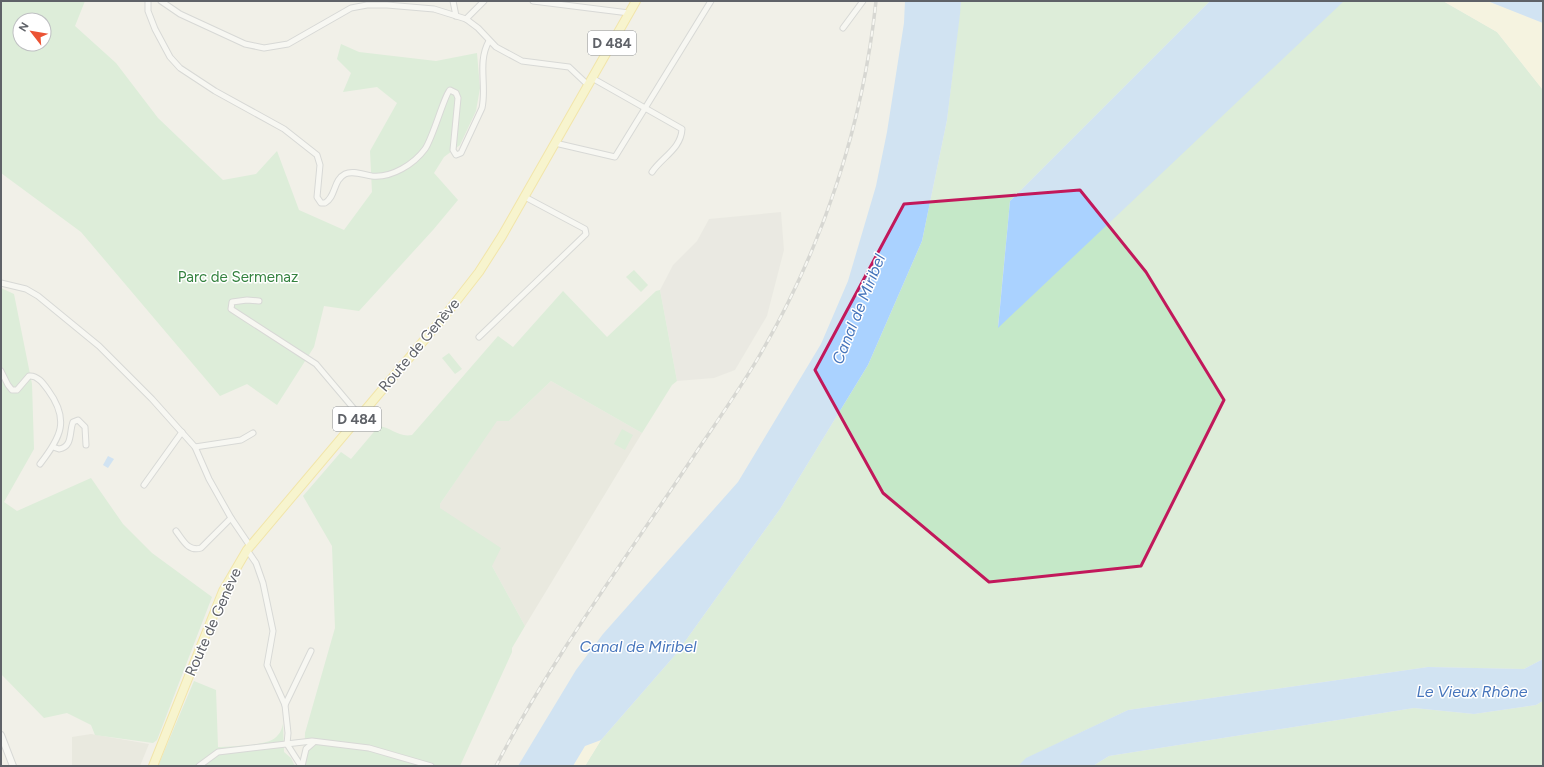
<svg xmlns="http://www.w3.org/2000/svg" width="1544" height="767" viewBox="0 0 1544 767" font-family="Figtree,sans-serif">
  <rect width="100%" height="100%" fill="#f1f0e8"/>
  <!-- industrial -->
  <polygon fill="#e3e1dc" points="781,212 784,250 767,316 735,370 714,378 677,381 660,290 673,265 697,241 709,219"/>
  <!-- education -->
  <g fill="#e1dfd6">
    <polygon points="551,381 642,433 525,626 492,566 440,508 440,504 497,420 509,421"/>
    <polygon points="91,734 149,744 140,766 72,766 72,737"/>
  </g>
  <!-- green -->
  <g fill="#c5e8c8" fill-rule="evenodd">
    <path d="M1,1H85L75,26L116,63L158,118L223,180L256,174L277,151L299,210L344,230L372,192L370,151L397,103L377,87L343,92L351,73L337,59L341,44L359,52L436,61L477,53L480,88L476,111L460,145L444,157L434,173L458,200L433,230L359,311L324,306L314,347L277,405L247,384L220,396L81,232L1,173ZM20,20H44V44H20Z"/>
    <polygon points="961,1 1210,1 1010,201 998,327 1341,2 1443,1 1497,32 1543,90 1543,659 1524,669 1428,667 1128,710 1027,758 1018,766 585,766 601,740 676,654 780,509 868,365 922,241 947,120"/>
    <polygon points="634,270 648,285 641,292 626,277"/>
    <polygon points="1,288 14,294 32,384 34,449 4,502 17,511 91,478 123,524 152,553 212,597 157,740 153,743 95,735 91,725 67,713 44,718 1,674"/>
    <path d="M660,290L677,381L672,385L642,433L551,381L509,421H497L440,504V508L501,548L492,566L525,626L512,648V652L460,766H304L305,733L335,628L332,546L303,496L341,452L351,459L378,427C387,424 397,438 412,435L498,336L513,347L563,291L607,337L656,291Z"/>
    <polygon points="449,353 462,369 455,374 442,358"/>
    <polygon points="622,429 633,435 625,450 614,444"/>
    <path d="M194,681L216,690L218,747C232,746 265,746 275,738C280,734 282,729 283,724L284,752L291,758L295,766H158Z"/>
    <polygon points="1543,701 1543,766 1093,766 1109,756 1414,708 1474,714 1536,705"/>
  </g>
  <!-- sand -->
  <g fill="#fbf6d8">
    <polygon points="1443,1 1490,2 1543,23 1543,90 1497,32"/>
    <polygon points="601,740 585,766 573,766 585,746"/>
  </g>
  <!-- water -->
  <g fill="#aad2ff">
    <polygon points="905,1 961,1 960,14 947,120 922,241 868,365 780,509 676,654 601,740 585,746 573,766 518,766 576,670 603,634 738,482 821,344 848,281 876,186 887,132 904,23"/>
    <polygon points="1210,1 1344,1 998,328 1010,201"/>
    <polygon points="1449,1 1543,1 1543,23 1490,2"/>
    <polygon points="108,456 114,459 108,468 103,465"/>
    <polygon points="1543,659 1543,701 1536,705 1474,714 1414,708 1109,756 1093,766 1018,766 1026,758 1128,710 1428,667 1524,669"/>
  </g>
  <g fill="none" stroke-linecap="round" stroke-linejoin="round">
    <!-- minor casing -->
    <g stroke="#babcc1" stroke-width="7">
      <g id="minor">
        <path d="M148,1V11L155,29L170,57L180,68L215,91L284,129L317,155L320,165L317,197L321,203H325C336,197 333,180 345,174C353,170 364,175 372,176C392,178 414,164 425,149C433,138 445,93 450,90L456,93L458,98L453,150L456,155L461,153L482,108C487,86 477,62 489,41"/>
        <polyline points="161,1 180,14 245,44 264,48 288,44 351,8 367,5 387,5 434,9 466,19 478,28 496,47 522,61 569,67 588,85"/>
        <polyline points="453,1 456,16"/>
        <polyline points="533,1 629,13"/>
        <polyline points="466,19 484,1"/>
        <polyline points="843,28 863,1"/>
        <path d="M592,78L682,129C681,149 662,157 652,172"/>
        <polyline points="555,143 615,157 711,1"/>
        <polyline points="1,283 26,289 38,296 99,346 152,399 195,447 209,479 231,518 250,546"/>
        <polyline points="259,301 247,300 232,302 231,309 316,364 360,416"/>
        <polyline points="479,337 586,234 585,229 525,197"/>
        <path d="M1,371L8,385L12,390H17L29,376C37,375 43,383 48,390C70,420 61,437 40,464"/>
        <path d="M53,447L59,449C73,447 69,432 73,422L78,420L85,427L86,445"/>
        <polyline points="195,447 241,440 253,433"/>
        <polyline points="144,485 182,432"/>
        <path d="M176,531C183,540 188,552 201,548L231,518"/>
        <polyline points="247,550 256,563 263,583 273,631 267,665 285,705 288,733 287,744"/>
        <polyline points="285,705 311,651"/>
        <polyline points="287,744 301,766"/>
        <polyline points="199,766 218,752 312,741 369,748 431,766"/>
        <polyline points="302,766 306,749 314,742"/>
      </g>
    </g>
    <!-- tertiary casing -->
    <g stroke="#babcc1" stroke-width="8">
      <polyline id="tertiary" points="1,735 13,766"/>
    </g>
    <!-- primary casing -->
    <g stroke="#f3d75f" stroke-width="10">
      <polyline id="primary" points="153,766 223,591 247,550 447,313 479,272 502,236 636,1"/>
    </g>
    <!-- minor -->
    <use href="#minor" stroke="#fff" stroke-width="5"/>
    <!-- tertiary -->
    <use href="#tertiary" stroke="#fff" stroke-width="6"/>
    <!-- primary -->
    <use href="#primary" stroke="#fff9af" stroke-width="8"/>
    <!-- rail casing -->
    <g stroke="#b8b9b9" stroke-width="3.5">
      <path id="rail" d="M496,766C554,654 630,553 699,448C720,417 742,386 761,353C823,246 863,125 876,1"/>
    </g>
    <!-- rail -->
    <use href="#rail" stroke="#fff" stroke-width="2" stroke-dasharray="6" stroke-linecap="butt"/>
  </g>
  <!-- marked area -->
  <path d="M0 0H1544V767H0ZM1080,190L1146,272L1224,400L1141,566L989,582L883,493L815,370L904,204Z" fill="#f1f0e8" fill-opacity=".55" fill-rule="evenodd"/>
  <path fill="none" stroke="#c2185b" stroke-width="3" stroke-linejoin="round" d="M1080,190L1146,272L1224,400L1141,566L989,582L883,493L815,370L904,204Z"/>
  <g text-anchor="middle" stroke-width="3" stroke-linejoin="round" paint-order="stroke">
    <!-- shield labels -->
    <g fill="#fff" stroke="#8f9195" stroke-width="1">
      <rect x="588" y="31" width="48" height="24" rx="3"/>
      <rect x="333" y="407" width="48" height="24" rx="3"/>
    </g>
    <g font-size="14" font-weight="bold" fill="#5f6268">
      <text x="612" y="48">D 484</text>
      <text x="357" y="424">D 484</text>
    </g>
    <!-- park labels -->
    <g font-size="15" fill="#34823f" stroke="#fff">
      <text x="238" y="282">Parc de Sermenaz</text>
    </g>
    <!-- street labels -->
    <g font-size="15" fill="#5f6268" stroke="#fff">
      <text transform="translate(419 345) rotate(-50)" y="5">Route de Genève</text>
      <text transform="translate(213 622) rotate(-66)" y="5">Route de Genève</text>
    </g>
    <!-- water labels -->
    <g font-size="16" font-style="italic" fill="#4675bc" stroke="#fff">
      <text transform="translate(858 309) rotate(-68)" y="6">Canal de Miribel</text>
      <text x="638" y="652">Canal de Miribel</text>
      <text x="1472" y="697">Le Vieux Rhône</text>
    </g>
  </g>
  <!-- border -->
  <rect width="1544" height="767" fill="none" stroke="#5f6268" stroke-width="4"/>
  <!-- north arrow -->
  <g transform="translate(32 32) rotate(301)"><circle r="19" fill="#ffffff" stroke="#bfc0c3"/>
  <path d="M0-3L7 15L0 10L-7 15Z" fill="#eb5334"/>
  <text y="-6" font-size="11" font-weight="bold" text-anchor="middle" fill="#5f6268">N</text>
  </g>
</svg>
